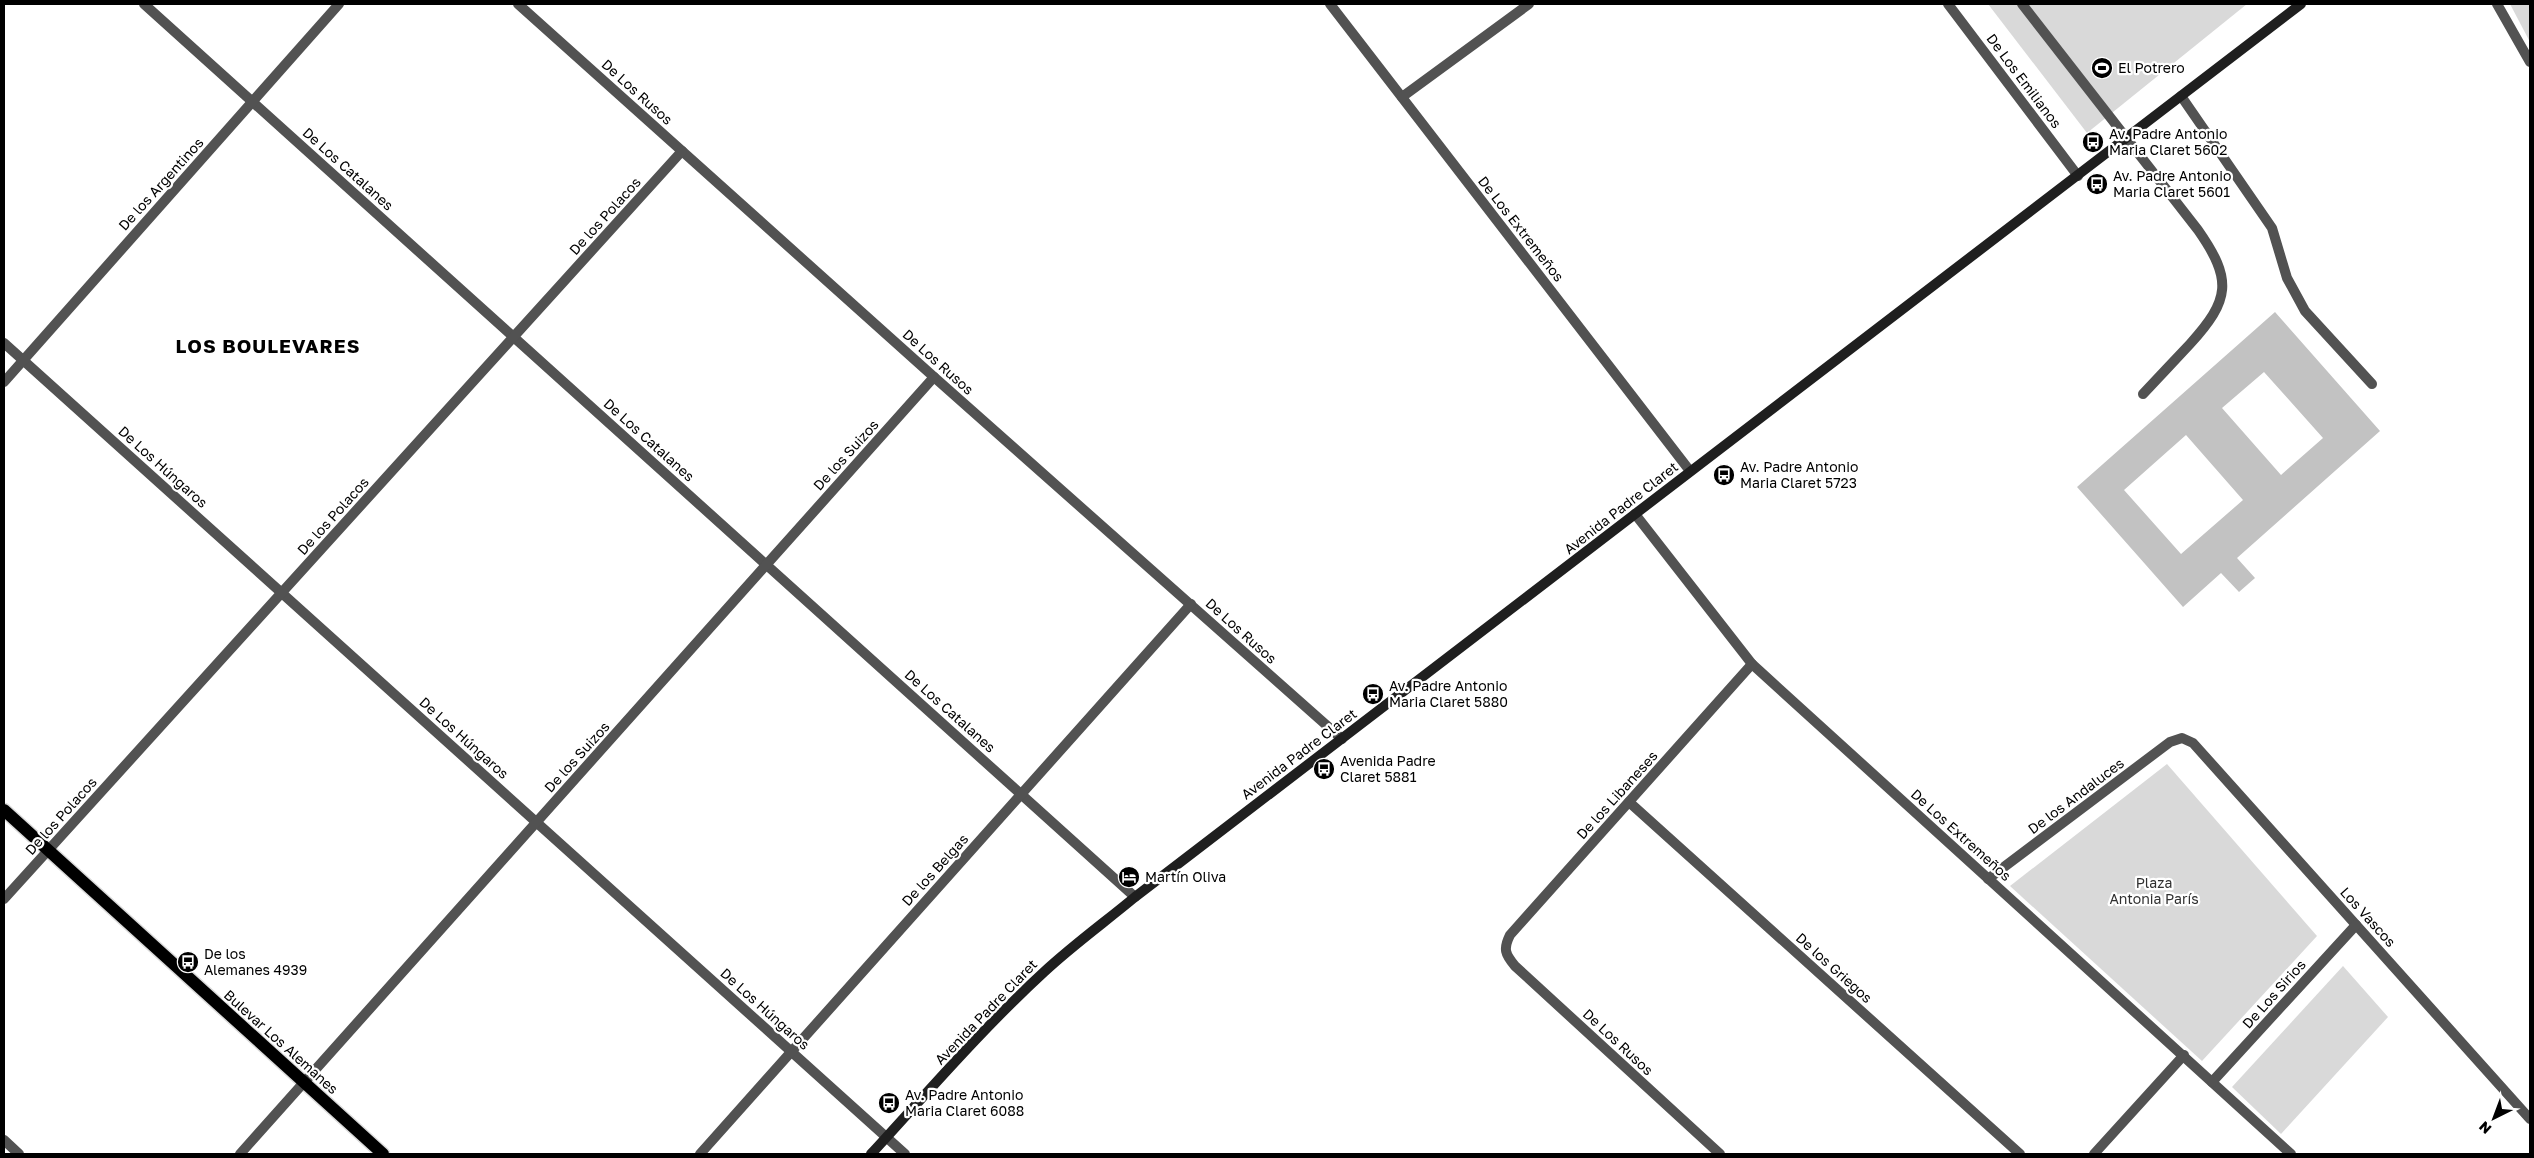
<svg xmlns="http://www.w3.org/2000/svg" width="2534" height="1158" viewBox="0 0 2534 1158" font-family="'Golos Text',sans-serif">
  <rect width="100%" height="100%" fill="#fff"/>
  <!-- green -->
  <g fill="#d9d9d9">
    <polygon points="1988,4 2247,4 2087,133"/>
    <polygon points="2510,4 2530,4 2530,42"/>
    <polygon points="2167,764 2317,936 2202,1061 2010,886"/>
    <polygon points="2343,966 2388,1017 2281,1134 2232,1087"/>
  </g>
  <!-- building -->
  <path fill="#c2c2c2" fill-rule="evenodd" d="M2275,312L2380,431L2237,558L2255,578L2239,592L2221,573L2183,607L2077,487ZM2264,372L2323,438L2281,475L2222,408ZM2186,435L2243,500L2181,554L2124,490Z"/>
  <g fill="none" stroke-linecap="round" stroke-linejoin="round">
    <!-- primary casing -->
    <g stroke="#dbdbdb" stroke-width="15">
      <polyline id="primary" points="4,810 383,1154"/>
    </g>
    <!-- service -->
    <g stroke="#525252" stroke-width="10">
      <path d="M2022,4L2198,230C2233,280 2230,300 2190,344C2174,361 2159,377 2143,394"/>
      <polyline points="2181,96 2272,228 2287,278 2305,311 2372,384"/>
    </g>
    <!-- minor -->
    <g stroke="#525252" stroke-width="10">
      <polyline points="144,4 1135,897"/>
      <polyline points="518,4 934,377 1342,739"/>
      <polyline points="1330,4 1690,471"/>
      <polyline points="1948,4 2078,176"/>
      <polyline points="2497,4 2530,62"/>
      <polyline points="1402,97 1529,4"/>
      <polyline points="4,343 905,1154"/>
      <polyline points="4,382 339,4"/>
      <polyline points="1635,514 1752,664 2291,1154"/>
      <polyline points="1629,802 2020,1154"/>
      <polyline points="1988,879 2170,742 2182,738 2193,743 2530,1119"/>
      <polyline points="4,899 682,151"/>
      <polyline points="2212,1082 2356,925"/>
      <polyline points="4,1140 19,1154"/>
      <polyline points="240,1154 934,377"/>
      <polyline points="700,1154 1191,604"/>
      <path d="M1720,1154L1515,966C1505,954 1503,949 1510,935L1752,664"/>
      <polyline points="2094,1154 2184,1055"/>
    </g>
    <!-- secondary -->
    <path stroke="#1f1f1f" stroke-width="10" d="M871,1154C928,1092 982,1029 1044,972C1073,945 1105,922 1135,897L2301,4"/>
    <!-- primary -->
    <use href="#primary" stroke="#000" stroke-width="12"/>
  </g>
  <!-- icons -->
  <defs>
    <g id="stadium-disc" transform="scale(1.125)"><circle r="9.5" fill="#000" stroke="#fff"/><path d="M0-5a6.5 5 0 1 0 0 10a6.5 5 0 1 0 0-10ZM-3.5-1.8h7v3.6h-7Z" fill="#fff"/></g>
    <g id="bus-disc" transform="scale(1.125)"><circle r="9.5" fill="#000" stroke="#fff"/><path d="M-5-6H5V4H4V6H2V4H-2V6H-4V4H-5ZM-3.5-4V0h7V-4ZM-3.5 1.2v1.5H-2V1.2ZM2 1.2v1.5H3.5V1.2Z" fill="#fff"/></g>
    <g id="hotel-disc" transform="scale(1.125)"><circle r="9.5" fill="#000" stroke="#fff"/><path d="M-6-4.5h1.5V1H6V5H4.5V3h-9V5H-6ZM-4 0a1.8 1.8 0 1 1 3.6 0ZM.5 0V-2.5h3Q6-2.5 6 0Z" fill="#fff"/></g>
  </defs>
  <g fill-rule="evenodd">
    <use href="#stadium-disc" x="2102" y="68"/>
    <use href="#bus-disc" x="2093" y="142"/>
    <use href="#bus-disc" x="2097" y="184"/>
    <use href="#bus-disc" x="1724" y="475"/>
    <use href="#bus-disc" x="1373" y="694"/>
    <use href="#bus-disc" x="1324" y="769"/>
    <use href="#hotel-disc" x="1129" y="877"/>
    <use href="#bus-disc" x="188" y="962"/>
    <use href="#bus-disc" x="889" y="1103"/>
  </g>
  <g text-anchor="middle" stroke-width="4.5" stroke-linejoin="round" paint-order="stroke">
    <!-- poi labels -->
    <g font-size="14" fill="#000" stroke="#fff" text-anchor="start">
      <text x="2118" y="73">El Potrero</text>
      <text x="2109" y="139">Av. Padre Antonio<tspan x="2109" dy="16">Maria Claret 5602</tspan></text>
      <text x="2113" y="181">Av. Padre Antonio<tspan x="2113" dy="16">Maria Claret 5601</tspan></text>
      <text x="1740" y="472">Av. Padre Antonio<tspan x="1740" dy="16">Maria Claret 5723</tspan></text>
      <text x="1389" y="691">Av. Padre Antonio<tspan x="1389" dy="16">Maria Claret 5880</tspan></text>
      <text x="1340" y="766">Avenida Padre<tspan x="1340" dy="16">Claret 5881</tspan></text>
      <text x="1145" y="882">Martín Oliva</text>
      <text x="204" y="959">De los<tspan x="204" dy="16">Alemanes 4939</tspan></text>
      <text x="905" y="1100">Av. Padre Antonio<tspan x="905" dy="16">Maria Claret 6088</tspan></text>
    </g>
    <!-- street labels -->
    <g font-size="14" fill="#000" stroke="#fff">
      <text transform="translate(2024 81) rotate(53)" y="5">De Los Emilianos</text>
      <text transform="translate(637 92) rotate(42)" y="5">De Los Rusos</text>
      <text transform="translate(348 169) rotate(42)" y="5">De Los Catalanes</text>
      <text transform="translate(161 184) rotate(-48)" y="5">De los Argentinos</text>
      <text transform="translate(605 216) rotate(-48)" y="5">De los Polacos</text>
      <text transform="translate(1521 229) rotate(52)" y="5">De Los Extremeños</text>
      <text transform="translate(938 362) rotate(42)" y="5">De Los Rusos</text>
      <text transform="translate(649 440) rotate(42)" y="5">De Los Catalanes</text>
      <text transform="translate(846 455) rotate(-48)" y="5">De los Suizos</text>
      <text transform="translate(163 467) rotate(42)" y="5">De Los Húngaros</text>
      <text transform="translate(1621 508) rotate(-38)" y="5">Avenida Padre Claret</text>
      <text transform="translate(333 516) rotate(-48)" y="5">De los Polacos</text>
      <text transform="translate(1241 631) rotate(42)" y="5">De Los Rusos</text>
      <text transform="translate(950 711) rotate(42)" y="5">De Los Catalanes</text>
      <text transform="translate(464 738) rotate(42)" y="5">De Los Húngaros</text>
      <text transform="translate(1299 754) rotate(-37)" y="5">Avenida Padre Claret</text>
      <text transform="translate(577 757) rotate(-48)" y="5">De los Suizos</text>
      <text transform="translate(1617 795) rotate(-48)" y="5">De los Libaneses</text>
      <text transform="translate(2076 796) rotate(-37)" y="5">De los Andaluces</text>
      <text transform="translate(61 816) rotate(-48)" y="5">De los Polacos</text>
      <text transform="translate(1961 835) rotate(42)" y="5">De Los Extremeños</text>
      <text transform="translate(935 870) rotate(-48)" y="5">De los Belgas</text>
      <text transform="translate(2368 917) rotate(48)" y="5">Los Vascos</text>
      <text transform="translate(1834 968) rotate(42)" y="5">De los Griegos</text>
      <text transform="translate(2274 994) rotate(-48)" y="5">De Los Sirios</text>
      <text transform="translate(765 1009) rotate(42)" y="5">De Los Húngaros</text>
      <text transform="translate(986 1012) rotate(-46)" y="5">Avenida Padre Claret</text>
      <text transform="translate(281 1042) rotate(42)" y="5">Bulevar Los Alemanes</text>
      <text transform="translate(1618 1042) rotate(43)" y="5">De Los Rusos</text>
    </g>
    <!-- park labels -->
    <g font-size="14" fill="#303030" stroke="#fff">
      <text x="2154" y="888">Plaza<tspan x="2154" dy="16">Antonia París</tspan></text>
    </g>
    <!-- district labels -->
    <g font-size="19" font-weight="bold" letter-spacing="1" fill="#000" stroke="#fff">
      <text x="268" y="353">LOS BOULEVARES</text>
    </g>
  </g>
  <!-- border -->
  <rect width="2534" height="1158" fill="none" stroke="#000000" stroke-width="10"/>
  <!-- north arrow -->
  <g transform="translate(2494 1118) rotate(222)" stroke="#ffffff" stroke-width="4" paint-order="stroke">
  <path d="M0-4L9 19L0 12L-9 19Z" fill="#000000"/>
  <text y="-8" font-size="14" font-weight="bold" text-anchor="middle" fill="#000000">N</text>
  </g>
</svg>
